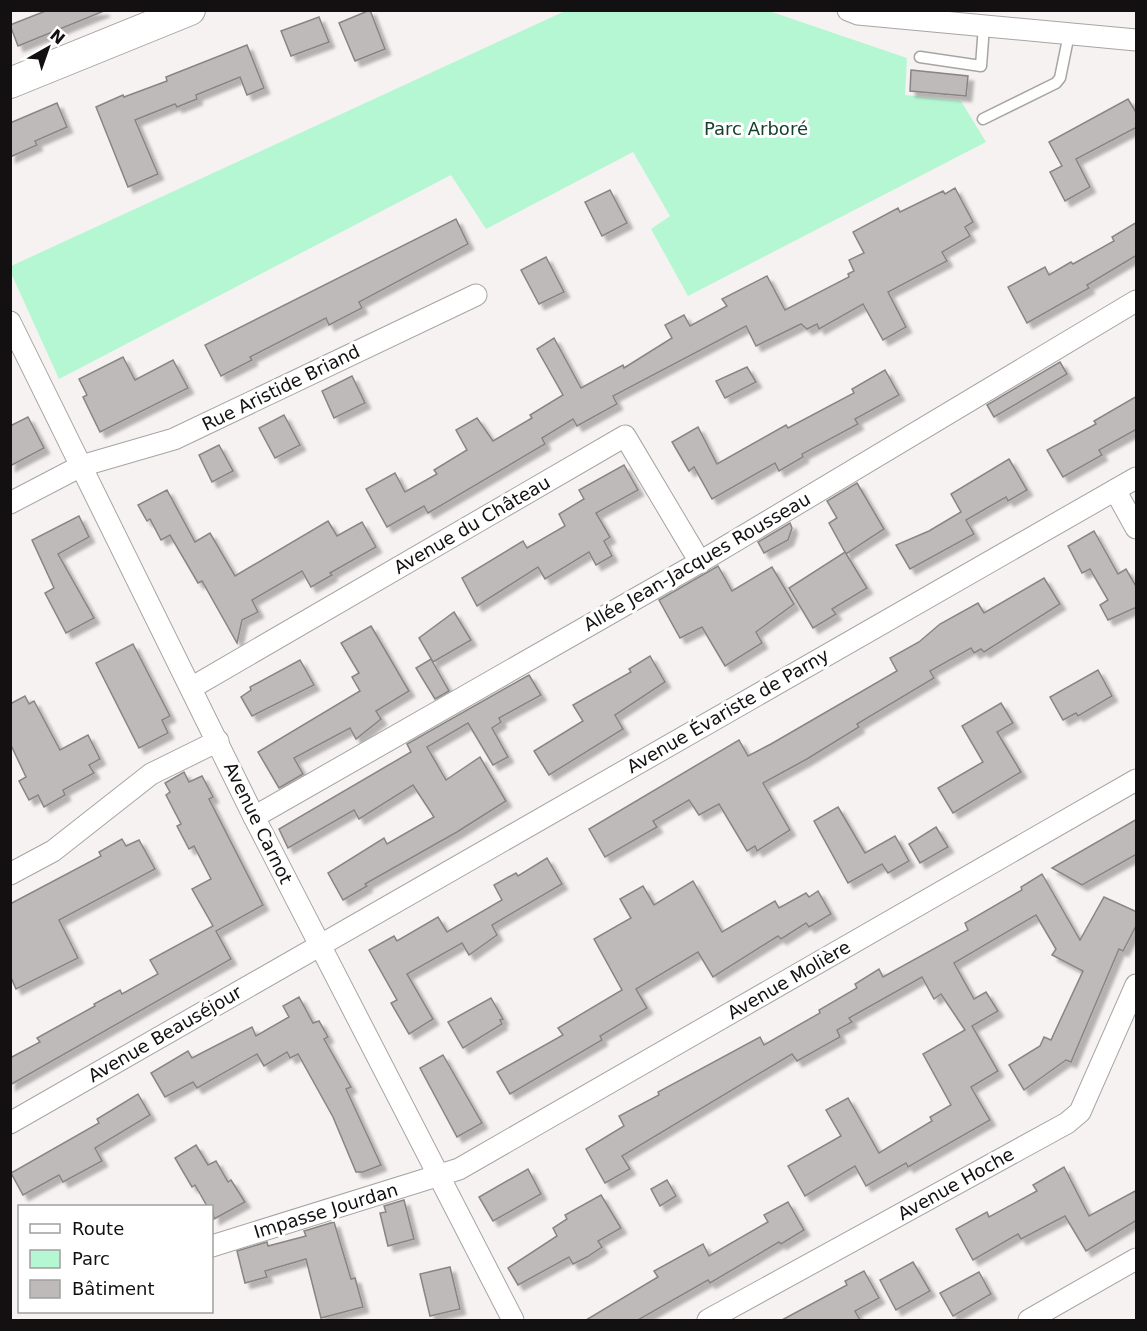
<svg xmlns="http://www.w3.org/2000/svg" width="1147" height="1331" viewBox="0 0 1147 1331" font-family="'DejaVu Sans',sans-serif">
  <defs>
    <filter id="shadow"><feDropShadow dx="5.5" dy="5.5" stdDeviation="1.5" flood-color="#0004"/></filter>
  </defs>
  <rect width="100%" height="100%" fill="#f6f2f1"/>
  <!-- green -->
  <polygon fill="#b6f7d3" points="565,11 769,11 907,58 905,95 961,101 986,142 688,296 651,229 670,216 633,152 486,229 451,175 59,379 11,273 11,266"/>
  <!-- building -->
  <g fill="#bebab9" stroke="#898584" stroke-width="1.5" filter="url(#shadow)">
    <polygon points="48,10 103,10 104,11 18,46 10,25"/>
    <polygon points="370,10 385,49 355,61 339,23"/>
    <polygon points="319,17 329,42 291,56 281,31"/>
    <polygon points="247,45 264,88 247,95 240,77 196,95 197,99 177,107 175,104 135,120 158,174 128,187 96,107 123,95 124,97 167,81 166,77"/>
    <polygon points="911,70 968,76 966,96 910,91"/>
    <polygon points="1128,99 1137,114 1137,127 1076,159 1090,187 1065,201 1050,172 1062,166 1049,142"/>
    <polygon points="57,103 67,127 35,141 37,145 10,157 10,123"/>
    <polygon points="955,188 973,222 965,227 970,236 942,252 947,261 888,292 906,327 883,340 863,304 819,329 817,324 807,329 801,324 756,346 746,326 613,396 617,404 577,426 573,419 542,438 545,444 428,513 424,506 387,527 366,489 395,473 405,492 437,474 434,470 467,450 456,430 477,418 493,441 532,418 530,415 563,395 537,349 554,338 581,388 623,365 624,368 672,338 665,325 684,315 690,326 727,306 722,299 767,276 785,310 849,277 848,274 854,271 849,260 864,253 853,232 898,208 900,212 943,191 945,194"/>
    <polygon points="610,190 627,223 602,236 585,202"/>
    <polygon points="456,219 468,244 359,302 362,308 329,325 326,318 250,357 252,360 221,376 205,345"/>
    <polygon points="1137,222 1137,255 1087,285 1089,288 1027,323 1008,287 1045,267 1049,275 1071,262 1073,264 1114,241 1112,237"/>
    <polygon points="546,257 564,292 539,304 521,270"/>
    <polygon points="123,357 135,380 173,360 188,388 100,432 83,397 87,395 79,379"/>
    <polygon points="1060,362 1067,374 994,417 987,405"/>
    <polygon points="747,367 756,382 725,398 716,381"/>
    <polygon points="885,370 899,395 855,419 858,424 802,454 803,457 779,471 775,463 712,499 694,467 689,471 672,442 698,427 717,464 786,425 788,428 854,393 852,389"/>
    <polygon points="352,376 365,403 334,418 322,391"/>
    <polygon points="1137,396 1137,429 1099,450 1102,455 1063,477 1047,450 1096,424 1094,421"/>
    <polygon points="284,415 300,445 275,458 259,428"/>
    <polygon points="28,417 44,448 10,466 10,426"/>
    <polygon points="219,445 233,471 212,482 199,455"/>
    <polygon points="1009,459 1027,490 1008,501 1006,497 966,520 974,534 910,569 896,545 929,531 961,512 951,494"/>
    <polygon points="624,465 638,490 596,513 610,537 604,541 612,556 596,565 589,552 545,579 538,567 477,606 462,578 523,541 527,548 565,526 559,514 584,499 579,490"/>
    <polygon points="857,483 884,529 846,554 829,523 837,518 827,501"/>
    <polygon points="167,490 195,542 210,533 235,576 328,521 337,536 362,522 376,547 330,573 332,575 311,587 302,571 252,600 258,612 242,620 237,643 202,581 198,583 170,535 161,540 150,519 147,521 138,505"/>
    <polygon points="79,516 89,537 58,554 94,618 66,633 45,593 54,588 32,540"/>
    <polygon points="790,523 792,528 788,540 764,553 758,542"/>
    <polygon points="1094,531 1118,574 1126,569 1137,588 1137,607 1108,620 1100,605 1108,600 1090,569 1082,573 1068,546"/>
    <polygon points="845,552 867,588 832,609 836,614 813,628 789,588"/>
    <polygon points="718,566 732,591 772,567 794,604 756,632 762,643 725,666 702,627 680,638 659,600"/>
    <polygon points="1044,578 1060,604 984,652 981,649 974,653 971,648 930,671 934,678 857,724 859,727 807,759 763,783 790,830 757,851 755,846 747,851 719,804 699,815 689,800 653,821 657,827 605,857 589,829 739,740 748,756 771,744 897,671 890,658 919,642 940,624 978,603 984,613"/>
    <polygon points="454,612 471,640 433,662 419,638"/>
    <polygon points="371,626 409,691 376,711 381,719 356,739 350,728 294,758 303,774 279,788 258,752 360,691 352,677 359,673 341,643"/>
    <polygon points="133,644 170,716 162,720 168,733 139,748 96,663"/>
    <polygon points="650,656 665,682 615,715 623,729 549,775 534,751 583,721 573,705 631,672 629,669"/>
    <polygon points="431,659 449,691 435,699 416,668"/>
    <polygon points="300,660 314,685 252,716 241,697 251,690 250,687"/>
    <polygon points="1098,670 1112,696 1078,716 1076,713 1063,720 1050,697"/>
    <polygon points="529,675 541,695 499,718 501,722 492,728 508,757 493,765 468,723 427,747 446,780 480,757 506,801 457,832 365,884 367,886 343,900 328,873 384,838 387,844 434,817 413,785 359,819 354,810 288,848 279,829 411,752 407,744"/>
    <polygon points="25,696 29,704 34,701 60,750 88,735 100,759 89,765 94,773 63,790 65,795 44,807 38,795 29,800 19,781 26,777 10,743 10,704"/>
    <polygon points="1001,703 1013,723 997,732 1021,772 953,813 938,788 983,762 962,726"/>
    <polygon points="184,772 189,782 202,776 213,797 209,799 263,905 216,931 231,959 10,1085 10,1058 40,1042 37,1038 95,1006 94,1004 120,990 122,994 158,974 150,960 213,926 192,889 211,879 194,846 189,849 177,826 181,824 166,795 170,792 165,783"/>
    <polygon points="838,807 865,853 895,836 909,861 888,873 882,864 848,883 814,821"/>
    <polygon points="1137,819 1137,854 1082,885 1052,868"/>
    <polygon points="936,827 948,847 920,863 909,844"/>
    <polygon points="122,839 126,846 139,840 155,869 59,920 78,958 16,989 10,975 10,904 101,856 99,852"/>
    <polygon points="547,858 562,884 492,925 497,935 469,955 462,943 407,974 433,1019 409,1034 391,1003 397,1000 369,950 394,936 397,941 438,917 447,932 502,900 494,885 516,873 518,876"/>
    <polygon points="1042,874 1080,940 1104,897 1137,912 1137,924 1123,951 1119,949 1071,1062 1066,1060 1024,1090 1009,1065 1040,1046 1044,1037 1051,1040 1083,971 1052,955 1056,949 1036,915 954,963 974,999 986,992 998,1011 972,1026 998,1071 971,1087 990,1120 908,1167 906,1163 866,1186 855,1166 805,1196 788,1166 841,1136 826,1110 848,1098 879,1153 932,1121 930,1117 951,1105 923,1054 965,1030 941,994 934,999 922,977 849,1018 852,1022 837,1030 840,1037 797,1061 792,1054 622,1156 630,1169 605,1183 586,1149 624,1126 619,1116 659,1095 658,1092 760,1037 764,1045 820,1013 819,1010 857,988 855,984 879,969 883,977 968,930 965,923 1022,890 1021,887"/>
    <polygon points="693,881 722,932 775,901 779,908 806,893 809,897 818,891 831,914 809,927 806,923 781,939 778,936 713,977 698,952 636,989 647,1008 600,1036 602,1040 510,1094 497,1072 563,1035 558,1028 622,990 594,939 631,918 620,899 643,886 654,905"/>
    <polygon points="299,997 313,1023 319,1021 328,1037 324,1039 351,1087 346,1089 381,1165 363,1172 356,1172 333,1117 298,1054 290,1058 287,1052 264,1066 257,1054 197,1088 193,1082 165,1097 151,1073 188,1051 192,1058 252,1027 256,1036 289,1017 283,1006"/>
    <polygon points="491,998 503,1019 500,1020 502,1024 463,1048 448,1022"/>
    <polygon points="443,1055 482,1123 457,1137 420,1068"/>
    <polygon points="138,1094 150,1115 95,1148 102,1161 63,1182 59,1175 23,1195 11,1173 99,1123 97,1119"/>
    <polygon points="196,1145 208,1165 216,1161 228,1182 231,1180 245,1202 214,1219 212,1206 207,1206 195,1185 192,1187 175,1158"/>
    <polygon points="1064,1167 1089,1216 1137,1190 1137,1220 1086,1251 1065,1216 1021,1239 1018,1234 973,1260 956,1229 987,1212 989,1217 1037,1191 1033,1185"/>
    <polygon points="528,1169 541,1194 493,1221 479,1197"/>
    <polygon points="667,1180 676,1196 660,1206 651,1189"/>
    <polygon points="601,1195 621,1228 598,1241 602,1247 587,1257 573,1264 569,1257 518,1285 508,1268 557,1236 553,1228 567,1219 565,1215"/>
    <polygon points="404,1200 414,1239 388,1246 380,1213 386,1212 384,1206"/>
    <polygon points="788,1202 804,1230 781,1244 779,1242 710,1283 708,1280 638,1320 586,1320 658,1277 654,1271 703,1244 709,1256 768,1222 764,1215"/>
    <polygon points="334,1222 351,1279 355,1278 363,1307 321,1318 306,1259 265,1271 267,1277 245,1283 237,1251 267,1242 268,1246 306,1236 304,1231"/>
    <polygon points="913,1262 930,1291 896,1310 880,1280"/>
    <polygon points="450,1267 460,1309 430,1316 420,1274"/>
    <polygon points="864,1271 879,1298 855,1311 860,1320 782,1320 847,1285 845,1281"/>
    <polygon points="979,1272 991,1294 953,1316 940,1293"/>
  </g>
  <g fill="none" stroke-linecap="round" stroke-linejoin="round">
    <!-- lane casing -->
    <g stroke="#a8a4a2" stroke-width="13">
      <g id="lane">
        <polyline points="920,57 981,66 984,26"/>
        <polyline points="983,119 1056,83 1060,78 1069,34"/>
      </g>
    </g>
    <!-- street casing -->
    <g stroke="#a8a4a2" stroke-width="23">
      <g id="street">
        <polyline points="848,10 858,14 1136,40"/>
        <polyline points="10,322 254,817 513,1320"/>
        <polyline points="1115,490 1136,528"/>
        <polyline points="10,503 81,466 174,439 476,295"/>
        <polyline points="191,688 625,436 700,562"/>
        <polyline points="254,817 700,562 1136,301"/>
        <polyline points="10,874 53,851 151,774 218,741"/>
        <polyline points="10,1123 1136,478"/>
        <polyline points="212,1246 459,1169 1136,780"/>
        <polyline points="708,1320 1067,1123 1080,1112 1136,985"/>
        <polyline points="1029,1320 1136,1259"/>
      </g>
    </g>
    <!-- secondary casing -->
    <g stroke="#a8a4a2" stroke-width="32">
      <polyline id="secondary" points="10,83 190,10"/>
    </g>
    <!-- lane -->
    <use href="#lane" stroke="#fff" stroke-width="10"/>
    <!-- street -->
    <use href="#street" stroke="#fff" stroke-width="21"/>
    <!-- secondary -->
    <use href="#secondary" stroke="#fff" stroke-width="30"/>
  </g>
  <g text-anchor="middle" stroke-width="6" stroke-linejoin="round" paint-order="stroke">
    <!-- park labels -->
    <g font-size="18" fill="#13422d" stroke="#fff">
      <text x="756" y="135">Parc Arboré</text>
    </g>
    <!-- street labels -->
    <g font-size="18" fill="#121010" stroke="#fff">
      <text transform="translate(281 388) rotate(-26)" y="6">Rue Aristide Briand</text>
      <text transform="translate(472 525) rotate(-30)" y="6">Avenue du Château</text>
      <text transform="translate(697 562) rotate(-30)" y="6">Allée Jean-Jacques Rousseau</text>
      <text transform="translate(728 711) rotate(-30)" y="6">Avenue Évariste de Parny</text>
      <text transform="translate(258 823) rotate(64)" y="6">Avenue Carnot</text>
      <text transform="translate(789 980) rotate(-30)" y="6">Avenue Molière</text>
      <text transform="translate(165 1034) rotate(-30)" y="6">Avenue Beauséjour</text>
      <text transform="translate(956 1184) rotate(-29)" y="6">Avenue Hoche</text>
      <text transform="translate(326 1211) rotate(-17)" y="6">Impasse Jourdan</text>
    </g>
  </g>
  <!-- border -->
  <rect width="1147" height="1331" fill="none" stroke="#121010" stroke-width="24"/>
  <!-- legend -->
  <rect x="18" y="1205" width="195" height="108" fill="#ffffff" stroke="#a09f9f" stroke-width="1.5"/>
  <rect x="30" y="1224" width="30" height="9" fill="#ffffff" stroke="#a09f9f" stroke-width="1.5"/>
  <text x="72" y="1235" font-size="18" fill="#121010">Route</text>
  <rect x="30" y="1250" width="30" height="18" fill="#b6f7d3" stroke="#a09f9f" stroke-width="1.5"/>
  <text x="72" y="1265" font-size="18" fill="#121010">Parc</text>
  <rect x="30" y="1280" width="30" height="18" fill="#bebab9" stroke="#a09f9f" stroke-width="1.5"/>
  <text x="72" y="1295" font-size="18" fill="#121010">Bâtiment</text>
  <!-- north arrow -->
  <g transform="translate(48 48) rotate(40)" stroke="#ffffff" stroke-width="4.5" paint-order="stroke">
  <path d="M0-4.5L10 22L0 15L-10 22Z" fill="#121010"/>
  <text y="-9" font-size="16" font-weight="bold" text-anchor="middle" fill="#121010">N</text>
  </g>
</svg>
